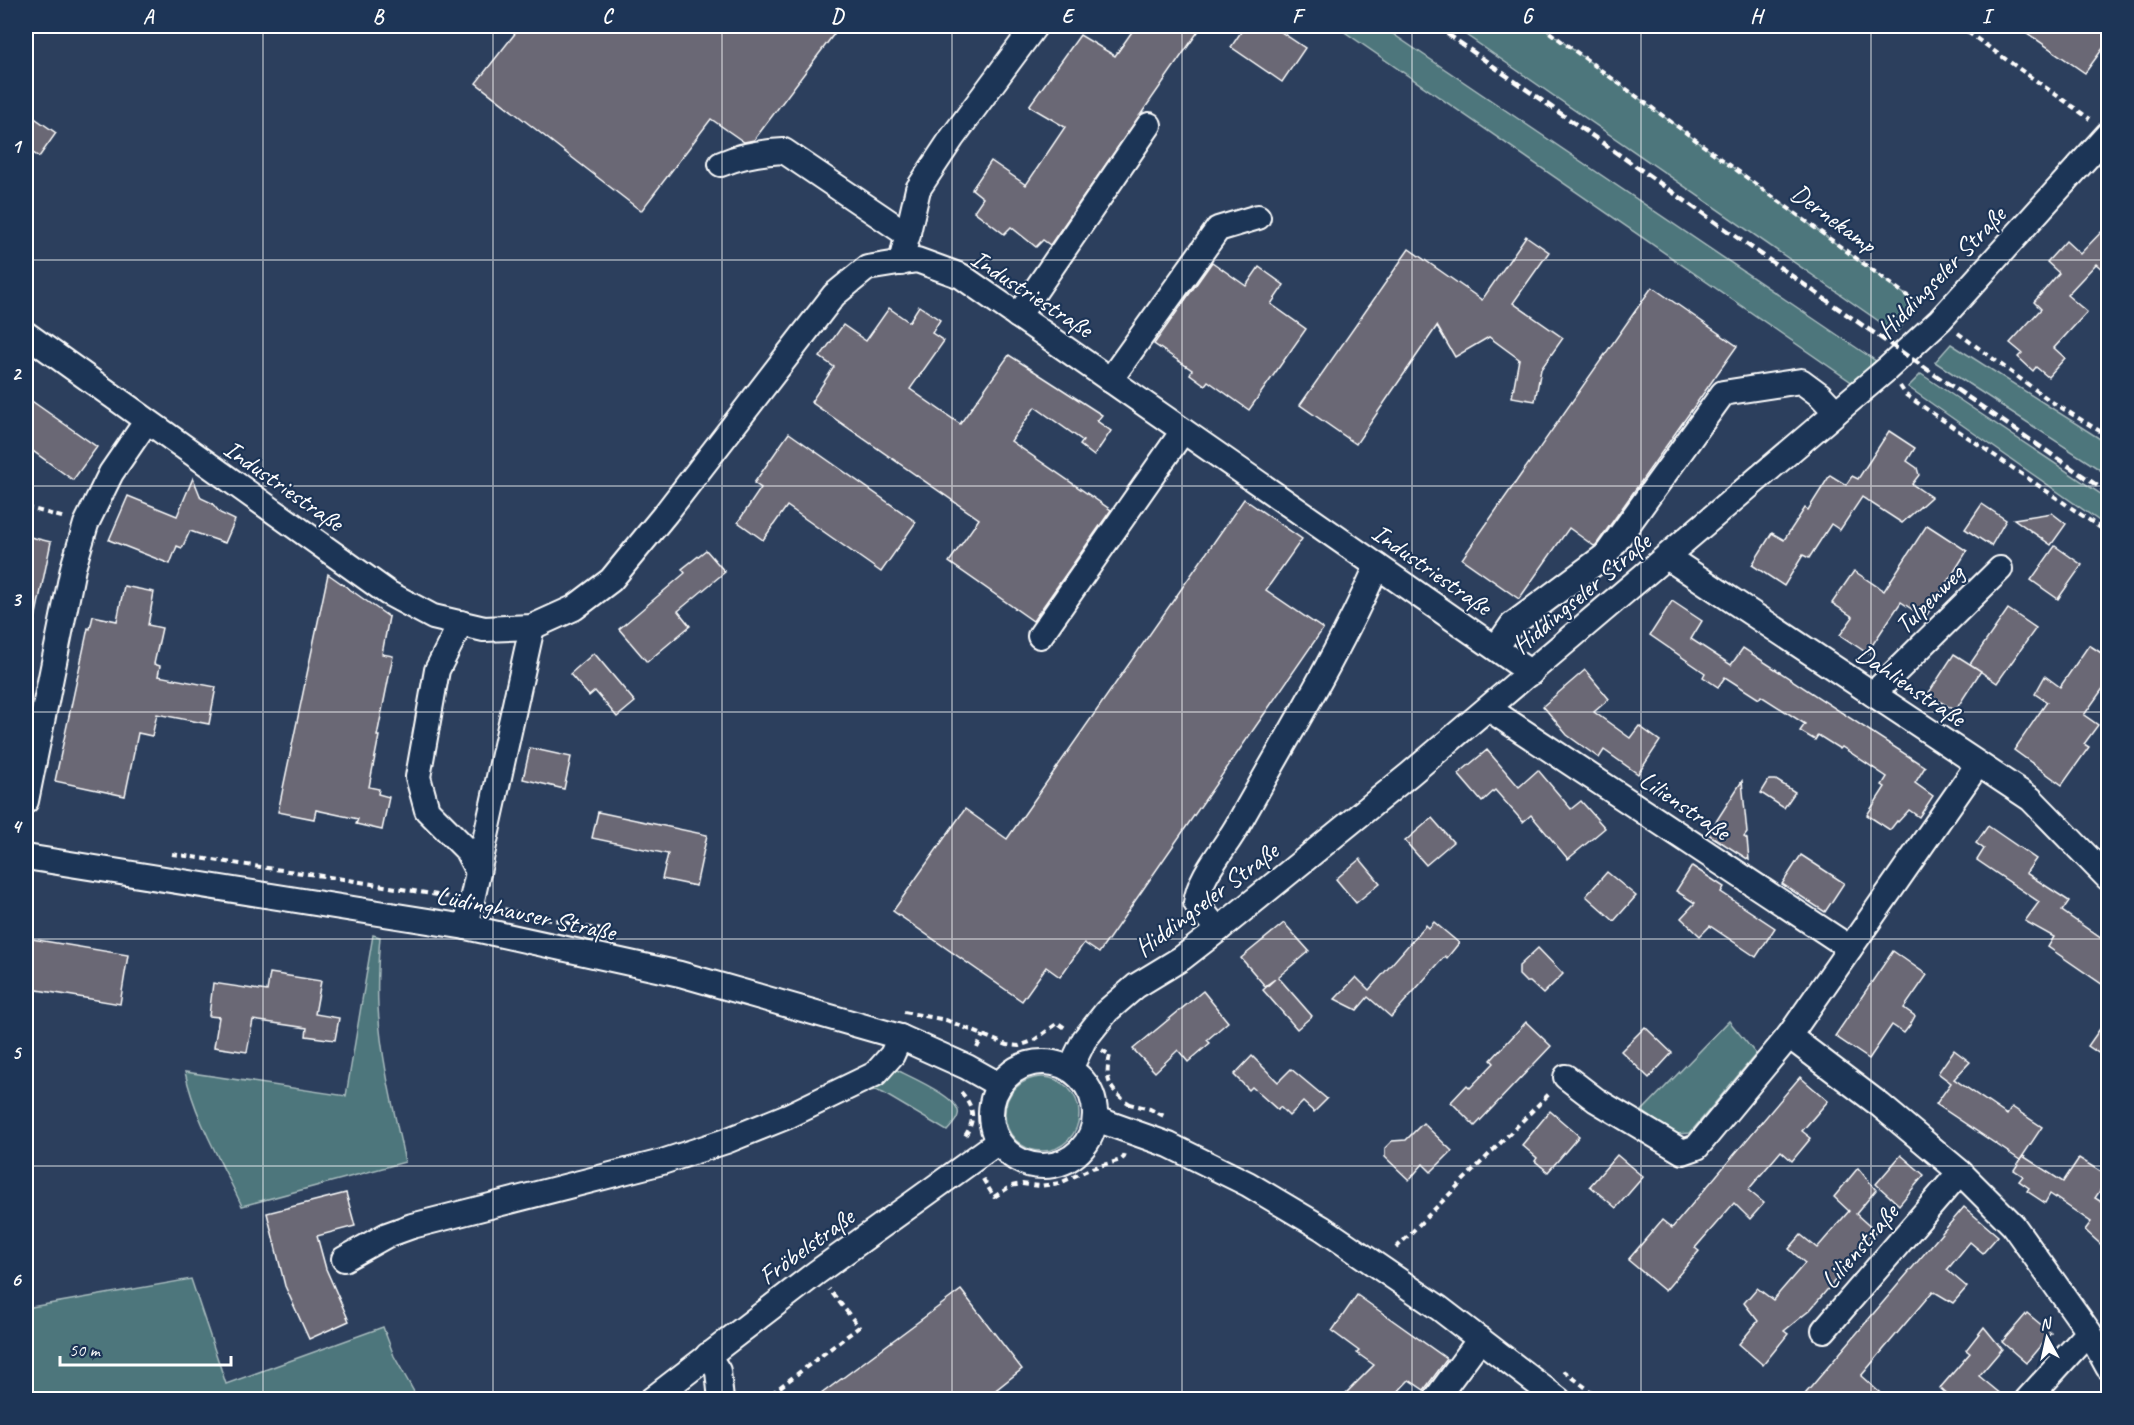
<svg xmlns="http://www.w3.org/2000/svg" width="2134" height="1425" viewBox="0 0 2134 1425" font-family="Caveat,sans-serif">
  <rect width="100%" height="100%" fill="#2c3f5d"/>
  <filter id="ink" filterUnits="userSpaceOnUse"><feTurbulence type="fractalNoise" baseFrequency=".0167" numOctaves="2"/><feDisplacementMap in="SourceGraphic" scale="12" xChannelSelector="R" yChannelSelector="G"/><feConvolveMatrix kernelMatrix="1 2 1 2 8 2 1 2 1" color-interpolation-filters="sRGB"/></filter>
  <g filter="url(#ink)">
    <!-- green -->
    <g fill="#4d767b" stroke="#a6babd" stroke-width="1.5">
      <polygon points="1336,26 1381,26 1876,361 1853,383"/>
      <polygon points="1453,26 1541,26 1919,305 1896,333"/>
      <polygon points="1951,344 2108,444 2108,475 1935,362"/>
      <polygon points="1921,374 2108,499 2108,527 1908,387"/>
      <path d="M373,935L380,937C378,960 377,983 378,1007C381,1059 394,1111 405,1162L242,1206C222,1163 195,1119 185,1072L346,1096Z"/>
      <polygon points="1729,1021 1756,1054 1690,1133 1676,1134 1642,1111"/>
      <path d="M895,1069C908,1076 963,1099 958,1115C957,1121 950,1127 947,1131L883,1093L875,1090L865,1092Z"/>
      <circle cx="1042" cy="1114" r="37"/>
      <polygon points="191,1279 226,1384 383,1327 394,1356 418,1399 26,1399 26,1308"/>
    </g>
    <!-- building -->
    <g fill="#6a6774" stroke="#fff" stroke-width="1.5">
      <polygon points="521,26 840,26 754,140 744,142 711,119 641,211 476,83"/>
      <polygon points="1136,26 1202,26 1050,245 1043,240 1036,247 1011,227 1004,234 974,211 983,198 972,189 991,161 1026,185 1065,127 1029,106 1080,35 1115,56"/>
      <polygon points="1245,26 1272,26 1305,48 1282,82 1231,47"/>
      <polygon points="2017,26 2109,26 2109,40 2085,73"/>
      <polygon points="26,112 56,133 39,157 26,148"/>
      <polygon points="2109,224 2109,275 2096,264 2067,295 2087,312 2054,348 2065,358 2048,377 2036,367 2033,371 2018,357 2022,353 2010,343 2041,309 2034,302 2059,273 2047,262 2066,241 2080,254"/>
      <polygon points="1526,236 1549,252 1513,303 1563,338 1541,369 1535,401 1512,397 1519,359 1489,337 1455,357 1437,326 1356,444 1300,405 1409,249 1482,300"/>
      <polygon points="1212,262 1246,286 1259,267 1284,285 1271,304 1306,329 1249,410 1208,381 1205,385 1190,374 1192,370 1154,344"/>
      <polygon points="1652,287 1737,346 1596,545 1594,546 1569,528 1519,599 1462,559"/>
      <polygon points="919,306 940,320 932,333 944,341 910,389 960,424 1009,355 1102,415 1097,421 1111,431 1094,456 1080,445 1083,441 1035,407 1011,441 1111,510 1033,621 949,562 979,519 811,402 834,367 820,357 843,325 866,341 889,308 909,322"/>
      <polygon points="26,397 97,447 73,480 26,446"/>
      <polygon points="1889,431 1915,448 1907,461 1917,468 1919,475 1912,484 1931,497 1902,523 1862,497 1840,530 1831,524 1809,558 1803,555 1784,586 1752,565 1772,533 1784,540 1805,508 1808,510 1830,475 1846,485 1852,476 1858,479"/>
      <polygon points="789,433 916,522 881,572 787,506 763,540 738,522 761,488 754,483"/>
      <polygon points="193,478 201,498 212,503 220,513 235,520 225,543 190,531 182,548 177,546 170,564 109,540 128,496 177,516"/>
      <polygon points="1244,499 1302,539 1266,590 1323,629 1099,953 1084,943 1060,977 1046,967 1022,1001 893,911 965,809 1007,839"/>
      <polygon points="1982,504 2006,520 1991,546 1965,529"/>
      <polygon points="2052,513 2066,524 2051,545 2014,519"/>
      <polygon points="1927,525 1967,551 1925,618 1901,602 1867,653 1840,635 1853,617 1832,603 1854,571 1884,591"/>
      <polygon points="26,536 51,542 34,624 26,623"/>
      <polygon points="2055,546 2082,565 2058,599 2031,580"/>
      <polygon points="706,550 725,572 678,611 690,626 647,662 619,629 685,573 682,569"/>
      <polygon points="328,574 389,617 382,654 393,656 377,736 379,736 369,787 379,789 378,794 389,797 382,830 356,824 358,819 316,810 314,819 278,812"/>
      <polygon points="124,586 154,592 148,625 162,628 154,664 160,666 158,676 216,687 209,724 157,714 152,736 138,733 125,796 55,781 88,628 90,629 93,616 117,621"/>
      <polygon points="1672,601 1702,621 1691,639 1731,665 1743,648 1925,767 1915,783 1933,796 1919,817 1909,810 1898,822 1897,821 1890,830 1867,815 1885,787 1882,785 1887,777 1842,747 1840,749 1818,735 1815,740 1800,731 1805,724 1761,696 1759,699 1725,677 1718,687 1703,677 1705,673 1650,635"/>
      <polygon points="2008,609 2036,628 1997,683 1970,664"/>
      <polygon points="2089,645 2109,658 2109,680 2084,715 2098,725 2084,744 2089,747 2062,785 2014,750 2047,702 2035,694 2045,676 2060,687"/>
      <polygon points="594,653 635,702 617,717 595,691 589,696 570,674"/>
      <polygon points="1954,654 1981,671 1955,711 1928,694"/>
      <polygon points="1585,670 1609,699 1594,712 1630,738 1639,726 1660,741 1638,774 1604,750 1599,758 1567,735 1543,706"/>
      <polygon points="530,748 571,757 564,789 523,779"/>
      <polygon points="1487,750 1519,787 1538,770 1571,809 1581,801 1605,828 1568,859 1531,815 1523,822 1495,790 1482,802 1458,774"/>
      <polygon points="1769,780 1776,780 1795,792 1784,808 1761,793"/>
      <polygon points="1742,781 1747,833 1744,837 1747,839 1749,860 1708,834"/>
      <polygon points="598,812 707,835 696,886 662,879 668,854 592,838"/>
      <polygon points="1432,818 1453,842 1426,865 1405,841"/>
      <polygon points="1988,826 2036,859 2026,873 2069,901 2062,911 2109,944 2109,989 2048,947 2054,937 2025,921 2039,902 1977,860 1984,849 1976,843"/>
      <polygon points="1801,855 1844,883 1825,912 1782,884"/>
      <polygon points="1360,859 1380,883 1356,903 1336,879"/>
      <polygon points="1692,866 1724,887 1721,892 1775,928 1756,957 1710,926 1700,936 1681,918 1695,903 1676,891"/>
      <polygon points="1607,872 1636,896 1614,921 1586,896"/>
      <polygon points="1434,922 1459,943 1447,958 1445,956 1391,1017 1368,997 1357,1010 1335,999 1356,977 1369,990 1426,925 1429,928"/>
      <polygon points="1284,923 1309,951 1278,977 1312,1016 1297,1029 1263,990 1275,979 1265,986 1241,958"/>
      <polygon points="26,938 128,955 120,1004 26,988"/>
      <polygon points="1538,948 1563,974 1543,994 1530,982 1526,982 1519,975 1519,966"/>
      <polygon points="1893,951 1927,975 1904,1008 1915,1016 1910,1025 1904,1033 1892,1025 1869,1059 1835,1036"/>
      <polygon points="270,973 321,981 315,1014 339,1018 335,1040 306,1036 307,1028 253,1020 247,1052 214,1047 219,1017 209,1016 213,983 267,991"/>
      <polygon points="1203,991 1228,1022 1207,1040 1210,1043 1188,1062 1178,1050 1155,1072 1133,1049"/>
      <polygon points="2109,1016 2109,1060 2088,1046"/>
      <polygon points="1526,1022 1551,1046 1475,1126 1451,1102 1467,1085 1470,1088 1494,1063 1491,1060"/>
      <polygon points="1645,1027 1672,1053 1649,1078 1621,1051"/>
      <polygon points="1954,1050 1970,1062 1954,1079 2007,1115 2012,1107 2042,1127 2020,1160 1936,1104 1951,1083 1938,1073"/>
      <polygon points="1252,1056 1278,1082 1291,1069 1327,1099 1314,1112 1303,1102 1289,1116 1280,1107 1278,1110 1252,1087 1249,1090 1234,1075"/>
      <polygon points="1800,1077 1828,1101 1802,1131 1811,1138 1792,1161 1781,1151 1748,1190 1764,1203 1750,1219 1734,1203 1695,1248 1699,1251 1665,1291 1628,1260 1662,1220 1672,1228"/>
      <polygon points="1550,1111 1579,1136 1548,1172 1535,1161 1537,1158 1522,1145"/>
      <polygon points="1423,1123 1452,1151 1431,1172 1423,1164 1409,1180 1385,1157 1385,1148 1392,1141 1406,1140"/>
      <polygon points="1617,1155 1643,1177 1616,1208 1590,1186"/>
      <polygon points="1901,1155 1924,1175 1899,1205 1876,1184"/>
      <polygon points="2023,1156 2063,1182 2079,1158 2109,1177 2095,1198 2103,1203 2109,1195 2109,1252 2085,1230 2091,1222 2050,1194 2045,1203 2027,1191 2029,1188 2019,1181 2023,1176 2014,1170"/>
      <polygon points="1858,1168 1876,1190 1856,1214 1876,1232 1810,1310 1784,1331 1788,1334 1763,1365 1739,1344 1758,1321 1744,1303 1757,1288 1773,1300 1805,1263 1789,1249 1801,1235 1817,1248 1849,1211 1834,1197"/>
      <polygon points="346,1193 355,1226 317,1236 326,1269 349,1321 309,1339 285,1286 267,1213"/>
      <polygon points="1964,1207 1998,1236 1983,1253 1970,1242 1947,1270 1967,1287 1953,1303 1933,1291 1861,1376 1888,1400 1800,1400"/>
      <polygon points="961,1290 1022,1369 983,1400 813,1400"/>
      <polygon points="1357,1295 1447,1359 1424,1390 1409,1380 1390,1400 1339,1400 1374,1365 1357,1353 1359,1351 1332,1331"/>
      <polygon points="2027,1313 2051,1333 2026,1363 2002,1342"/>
      <polygon points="1984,1327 2002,1349 1979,1376 2008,1400 1953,1400 1940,1388 1970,1353 1966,1350"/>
    </g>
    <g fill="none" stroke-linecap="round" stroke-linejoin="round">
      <!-- minor casing -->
      <g stroke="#fff" stroke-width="28">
        <g id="minor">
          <path d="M721,164C742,155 761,152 784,151L908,235"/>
          <polyline points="901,263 918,189 952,138 1035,26"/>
          <polyline points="1018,316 1149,125"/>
          <polyline points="26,334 388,593 433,617 484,629 532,627 574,608 611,580 666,513 834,295 867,268 917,260 961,276 1531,673"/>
          <polyline points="1110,380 1218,229 1258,217"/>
          <polyline points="1667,557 2031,799 2108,878"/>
          <polyline points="461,623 437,670 418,777 427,810 466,849 478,872"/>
          <polyline points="1040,636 1183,431"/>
          <polyline points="1496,648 1512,625 1606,555 1723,393 1801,381 1820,395 1836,412"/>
          <polyline points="1873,694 2000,569"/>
          <polyline points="1489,709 1850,948"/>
          <polyline points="26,801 73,568 86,524 111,473 146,422"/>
          <polyline points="26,857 466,927 680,974 900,1037 967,1067 999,1085"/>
          <polyline points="466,927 532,627"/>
          <path d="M1218,930L1196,903C1200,874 1225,849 1239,823C1286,739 1338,655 1377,566"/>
          <polyline points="1789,1036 1880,1105 1960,1172 2013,1225 2089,1332 2108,1367"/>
          <circle cx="1043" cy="1114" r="52"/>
          <polyline points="1070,1069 1084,1040 1107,1011 1136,986 1182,958 1218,930 1410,774 1887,369 1940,320 2108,134"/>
          <polyline points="1566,1077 1596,1100 1683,1152 1697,1147 1789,1036 1978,764"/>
          <polyline points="1096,1119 1169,1145 1248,1184 1322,1228 1439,1308 1559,1400"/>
          <polyline points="344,1259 387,1235 412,1226 662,1162 726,1141 788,1116 875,1074 892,1055 900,1037"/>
          <polyline points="1824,1330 1960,1172"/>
          <polyline points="708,1355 718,1371 721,1400"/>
          <polyline points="651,1400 816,1273 998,1142"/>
          <polyline points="1435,1400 1480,1339"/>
          <polyline points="2027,1400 2089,1332"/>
        </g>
      </g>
      <!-- path -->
      <g stroke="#fff" stroke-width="4" stroke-dasharray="6 4.5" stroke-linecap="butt">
        <polyline points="1541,26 1921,306"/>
        <polyline points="1959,26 2090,119"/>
        <polyline points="1958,333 2052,402 2108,436"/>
        <polyline points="1900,386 1906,395 2108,533"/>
        <polyline points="26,507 65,518"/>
        <polyline points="172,854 343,879 449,897"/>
        <polyline points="494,907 601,930"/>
        <polyline points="904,1012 946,1020 1007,1045 1019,1046 1033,1041 1058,1023 1065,1028"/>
        <polyline points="977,1048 983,1035"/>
        <path d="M1102,1050L1110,1055C1104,1080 1109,1090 1130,1104"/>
        <path d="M961,1092C974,1107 976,1119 965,1136"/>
        <polyline points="1130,1106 1130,1104 1150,1109 1166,1117"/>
        <polyline points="983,1179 994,1197 1011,1186 1022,1184 1040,1186 1060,1183 1092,1168 1121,1160 1124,1157 1125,1152"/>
        <polyline points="1396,1248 1551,1092"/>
        <polyline points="783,1267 799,1251 824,1236"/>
        <polyline points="1564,1371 1602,1400"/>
        <polyline points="622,1400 629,1394"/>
        <polyline points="763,1400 859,1327 829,1289"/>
      </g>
      <!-- minor -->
      <use href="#minor" stroke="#1d3557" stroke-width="24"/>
      <!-- rail -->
      <polyline stroke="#fff" stroke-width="4.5" stroke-dasharray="9 4.5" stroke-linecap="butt" points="1436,26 1849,316 2108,493"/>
    </g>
  </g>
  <!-- grid -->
  <path fill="none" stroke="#fff" stroke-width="1.5" stroke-opacity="0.55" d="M263,26V1400M493,26V1400M722,26V1400M952,26V1400M1182,26V1400M1412,26V1400M1641,26V1400M1871,26V1400M26,260H2108M26,486H2108M26,712H2108M26,939H2108M26,1166H2108"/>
  <g text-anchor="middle" stroke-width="4.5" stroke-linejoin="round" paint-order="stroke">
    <!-- street labels -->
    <g font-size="26" fill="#fff" stroke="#1d3557">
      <text transform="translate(1834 218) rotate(36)" y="9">Dernekamp</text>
      <text transform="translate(1941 272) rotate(-46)" y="9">Hiddingseler Straße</text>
      <text transform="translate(1032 293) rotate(33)" y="9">Industriestraße</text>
      <text transform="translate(284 485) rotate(35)" y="9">Industriestraße</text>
      <text transform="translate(1432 569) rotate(35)" y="9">Industriestraße</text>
      <text transform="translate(1581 593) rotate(-40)" y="9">Hiddingseler Straße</text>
      <text transform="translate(1929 599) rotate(-45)" y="9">Tulpenweg</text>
      <text transform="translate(1911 685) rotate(34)" y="9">Dahlienstraße</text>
      <text transform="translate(1685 805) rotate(34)" y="9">Lilienstraße</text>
      <text transform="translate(1206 899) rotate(-37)" y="9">Hiddingseler Straße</text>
      <text transform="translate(526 913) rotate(12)" y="9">Lüdinghauser Straße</text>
      <text transform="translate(806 1246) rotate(-36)" y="9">Fröbelstraße</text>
      <text transform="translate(1859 1246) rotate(-49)" y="9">Lilienstraße</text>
    </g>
  </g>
  <!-- margin -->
  <rect width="2134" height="1425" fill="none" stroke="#1d3557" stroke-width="66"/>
  <!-- north arrow -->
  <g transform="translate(2047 1338) rotate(352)" stroke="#1d3557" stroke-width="4.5" paint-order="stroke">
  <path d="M0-4.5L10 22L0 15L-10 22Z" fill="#ffffff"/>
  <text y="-9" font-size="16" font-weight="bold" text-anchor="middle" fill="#ffffff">N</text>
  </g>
  <!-- scale -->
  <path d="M60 1356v9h171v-9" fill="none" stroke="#ffffff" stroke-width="3"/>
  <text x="69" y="1356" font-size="18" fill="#ffffff" stroke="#1d3557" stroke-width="4.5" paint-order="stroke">50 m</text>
  <rect x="33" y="33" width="2068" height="1359" fill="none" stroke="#fff" stroke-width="2"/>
  <g font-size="20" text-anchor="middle" font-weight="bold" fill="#fff">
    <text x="148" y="23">A</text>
    <text x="378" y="23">B</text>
    <text x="607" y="23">C</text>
    <text x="837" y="23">D</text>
    <text x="1067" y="23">E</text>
    <text x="1297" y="23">F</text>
    <text x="1527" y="23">G</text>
    <text x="1756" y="23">H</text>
    <text x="1986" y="23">I</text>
    <text x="16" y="153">1</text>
    <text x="16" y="380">2</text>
    <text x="16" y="606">3</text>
    <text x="16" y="833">4</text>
    <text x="16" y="1059">5</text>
    <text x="16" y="1286">6</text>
  </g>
</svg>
